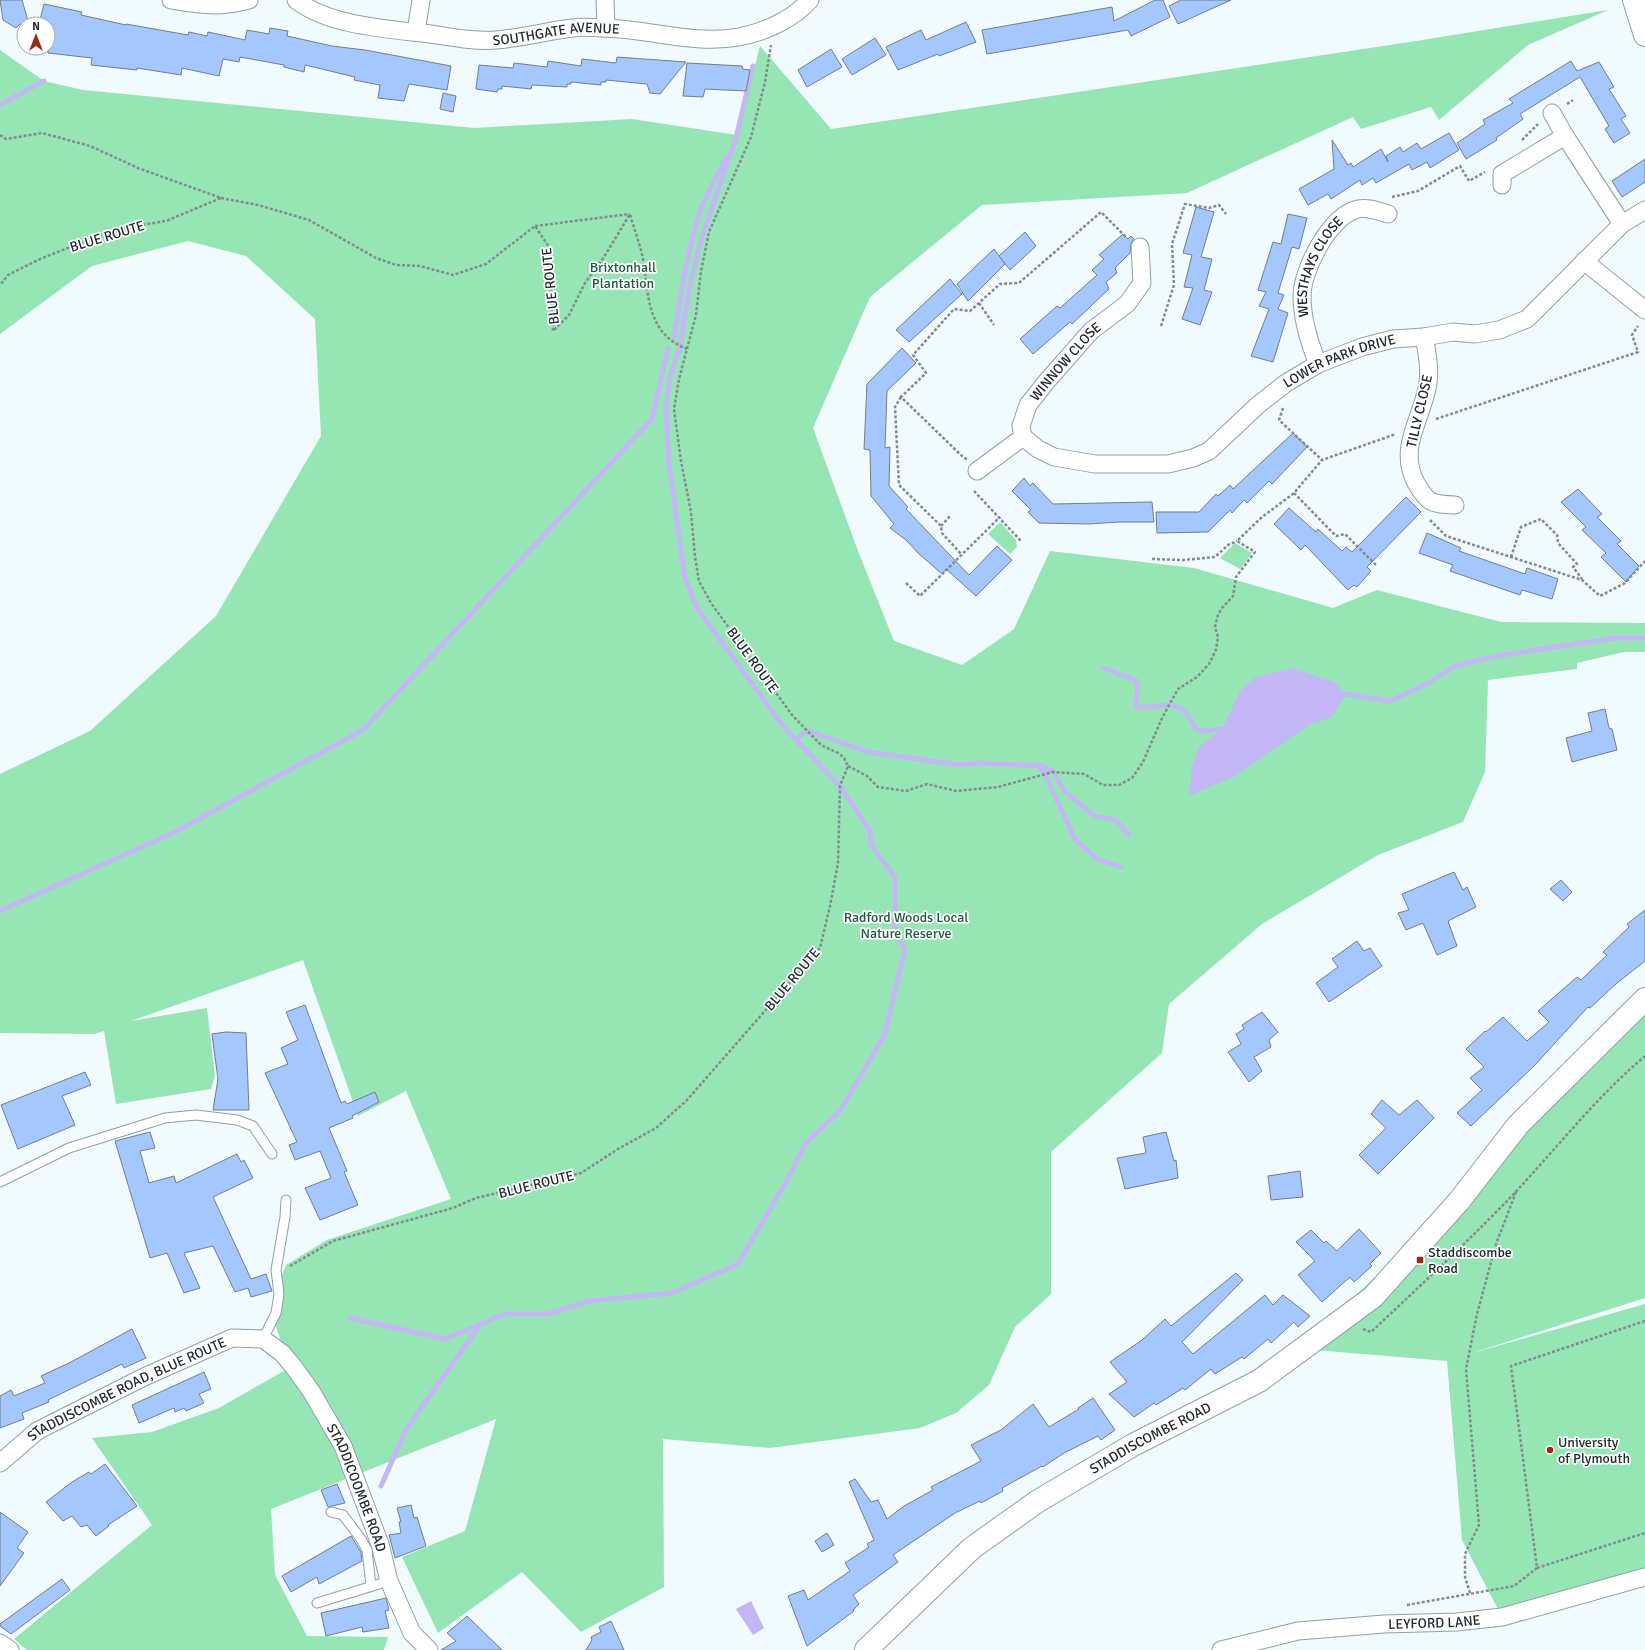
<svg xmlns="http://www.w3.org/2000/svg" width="1645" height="1650" viewBox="0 0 1645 1650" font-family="Signika,sans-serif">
  <rect width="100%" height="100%" fill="#f1fafd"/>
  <!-- green -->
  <g fill="#96e5b4">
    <polygon points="1608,10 1528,45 1439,120 1431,107 1361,129 1353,117 1187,193 982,205 870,297 813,428 858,551 894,641 962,665 1014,629 1050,551 1194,568 1333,608 1377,590 1501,622 1645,623 1645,652 1624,652 1577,663 1577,669 1488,680 1485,772 1463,822 1378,855 1262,924 1169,1004 1162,1053 1051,1152 1051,1294 1015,1327 989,1385 956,1413 920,1428 770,1448 663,1439 664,1587 581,1632 522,1572 438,1633 402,1557 465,1531 496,1419 271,1509 275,1575 307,1636 388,1637 384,1650 27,1650 14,1639 152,1525 92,1438 152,1432 219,1408 289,1368 274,1320 274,1294 286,1265 327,1240 451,1199 406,1091 358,1116 303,960 131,1021 207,1008 215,1076 211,1089 116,1104 104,1031 94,1034 0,1033 0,774 90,731 216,616 321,436 315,319 246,256 188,241 92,266 0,334 0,50 44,81 83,90 474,128 632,119 737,135 760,46 831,129 1410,42"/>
    <polygon points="1000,522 1016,540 1017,547 1010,554 988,534"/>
    <polygon points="1235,543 1252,553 1240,569 1220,558"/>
    <polygon points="1645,1000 1645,1298 1469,1354 1645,1304 1645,1572 1502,1617 1462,1540 1447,1361 1302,1349 1485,1168"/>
  </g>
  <!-- water -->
  <g fill="#c2b7f4">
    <polygon points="1293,668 1335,682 1346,694 1332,717 1311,724 1235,776 1189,796 1192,767 1199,747 1222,729 1240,691 1256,677"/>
    <polygon points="751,1601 764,1628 753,1635 736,1609"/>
  </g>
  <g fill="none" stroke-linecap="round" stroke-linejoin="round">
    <!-- stream -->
    <g stroke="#c2b7f4" stroke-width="5">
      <polyline points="0,105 44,81"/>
      <polyline points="736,138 753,66"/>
      <path d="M674,338C681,294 687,249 702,207C709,190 718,174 726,158"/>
      <path d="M1103,668L1136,680C1140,689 1135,696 1137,706C1152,713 1166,696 1185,712C1190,716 1192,724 1197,730L1204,731L1222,729"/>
      <polyline points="1346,694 1390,701 1427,684 1455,666 1497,656 1615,638 1645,638"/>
      <polyline points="796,739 808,731 868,752 960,765 980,763 1043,766 1053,772 1065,792 1095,816 1116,820 1129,835"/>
      <polyline points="1037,765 1044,773 1075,839 1097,859 1121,867"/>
      <polyline points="0,911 175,832 363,730 652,419 668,348"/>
      <polyline points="350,1318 445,1339 505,1314 548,1314 590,1301 672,1293 738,1264 790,1175 805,1144 840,1111 885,1034 905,949 895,933 895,877 871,845 870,831 840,786 783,726 697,608 685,578 669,464 666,409 670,377 680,347 690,284 701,240 737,135"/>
      <polyline points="381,1486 407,1428 480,1325"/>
    </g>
  </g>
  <!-- building -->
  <g fill="#a4c7fd" stroke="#737d8c">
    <polygon points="0,0 22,0 29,24 20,24 16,28 3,20"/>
    <polygon points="1155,0 1163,0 1170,17 1131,36 1128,30 987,54 982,30 1112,7 1114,21"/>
    <polygon points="1181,0 1231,0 1178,24 1169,6"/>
    <polygon points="44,4 82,12 81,15 126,25 126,24 188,35 189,32 207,36 208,32 245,40 247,30 269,34 270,28 288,31 287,36 332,46 365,50 451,66 447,90 409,84 404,101 378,98 380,85 354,80 355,77 305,65 304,72 284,67 284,65 240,57 239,62 223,59 219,76 182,68 181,75 137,68 137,70 91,65 92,58 48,53 48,24 39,24"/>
    <polygon points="966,22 976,42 939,56 938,54 898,70 886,47 921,30 926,40"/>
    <polygon points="875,38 886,55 852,75 842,59"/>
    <polygon points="831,49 842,67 807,87 798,70"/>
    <polygon points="617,57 686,62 660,94 650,93 647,84 606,80 606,82 601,82 601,85 571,82 571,84 567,84 567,87 532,85 531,89 502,86 502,89 498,89 497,92 476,89 479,65 513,68 514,63 547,67 548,61 581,66 582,59 616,63"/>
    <polygon points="1571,61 1577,71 1599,62 1614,87 1609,89 1626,116 1621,119 1630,133 1614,143 1605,129 1609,126 1580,77 1520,114 1523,119 1496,138 1497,140 1466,159 1457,143 1485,124 1483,120 1513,103 1509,99"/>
    <polygon points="687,63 742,66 743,69 750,70 746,91 705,89 703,97 683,96"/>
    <polygon points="443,93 456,96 453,112 440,109"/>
    <polygon points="1449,133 1459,150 1430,168 1427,162 1412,170 1409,164 1376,183 1373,178 1362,185 1360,180 1331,199 1328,194 1308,205 1299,189 1334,169 1332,140 1348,165 1351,163 1353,167 1381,149 1388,162 1386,156 1400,147 1403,152 1417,143 1421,149"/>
    <polygon points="1645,159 1645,182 1622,197 1612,181"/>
    <polygon points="1196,207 1214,212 1201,257 1212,259 1204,290 1212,292 1200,325 1182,319 1193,288 1184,287 1192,255 1183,253"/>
    <polygon points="1288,214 1307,218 1299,249 1292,247 1278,293 1284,295 1278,309 1288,313 1273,362 1251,356 1269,309 1259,306 1266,292 1258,290 1273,242 1281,244"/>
    <polygon points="1025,232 1036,246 1010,270 999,256"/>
    <polygon points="1123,234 1128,239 1131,236 1134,239 1131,243 1130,253 1115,268 1117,273 1106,282 1109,289 1072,324 1070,322 1033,354 1020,339 1057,306 1060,308 1097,275 1092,270 1104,259 1099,255"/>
    <polygon points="994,249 1005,264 968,301 957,284"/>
    <polygon points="950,279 962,294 909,342 896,330"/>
    <polygon points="902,348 916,363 887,391 885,448 890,447 889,486 908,507 906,509 969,575 997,546 1012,560 976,596 946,569 942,574 918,553 906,540 890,528 894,524 871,496 870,450 864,449 867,384"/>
    <polygon points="1293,433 1307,447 1272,484 1269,481 1247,503 1244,500 1232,513 1230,510 1208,532 1157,533 1156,512 1199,512 1216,494 1218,496 1230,485 1233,489"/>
    <polygon points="1024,478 1030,486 1033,483 1053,504 1152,502 1154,522 1120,522 1088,524 1039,523 1028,512 1031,510 1012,491"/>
    <polygon points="1578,489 1602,514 1597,517 1621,541 1617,544 1639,566 1626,582 1601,557 1606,553 1582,530 1586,527 1561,502"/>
    <polygon points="1406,497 1421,512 1367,567 1371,571 1357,587 1354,585 1348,590 1305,545 1301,550 1274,524 1289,508 1316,532 1318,529 1342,551 1346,547 1352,552"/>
    <polygon points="1427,533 1461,548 1459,551 1525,574 1527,568 1558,579 1552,599 1522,590 1520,595 1450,571 1453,565 1419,553"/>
    <polygon points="1605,709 1609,728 1612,729 1617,750 1572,762 1566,738 1592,731 1588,713"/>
    <polygon points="1454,872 1463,890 1467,887 1476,907 1448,921 1457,946 1437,955 1423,923 1406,930 1398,913 1409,910 1402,894"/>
    <polygon points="1561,880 1572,892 1563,901 1550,889"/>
    <polygon points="1645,910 1645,961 1617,983 1590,1008 1588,1007 1534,1066 1471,1126 1457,1113 1482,1090 1470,1078 1484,1067 1466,1049 1485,1031 1486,1032 1503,1017 1527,1041 1549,1022 1538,1011 1577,977 1581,980 1607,955 1603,952 1629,927 1627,924"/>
    <polygon points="1357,941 1364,951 1370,948 1382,966 1329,1002 1316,983 1338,967 1332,959"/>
    <polygon points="305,1005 341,1103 345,1101 347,1104 375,1092 379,1102 352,1116 353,1118 329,1128 347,1171 344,1172 358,1205 320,1220 305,1188 331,1178 320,1151 295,1160 289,1145 297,1142 265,1073 288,1064 281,1048 298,1040 286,1012"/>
    <polygon points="1262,1012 1278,1032 1269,1040 1271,1047 1254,1057 1262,1071 1249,1082 1228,1052 1241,1044 1236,1034 1244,1029 1242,1025"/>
    <polygon points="226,1032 246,1033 249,1110 213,1110 218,1079 212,1034"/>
    <polygon points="85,1072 91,1085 62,1096 75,1125 18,1149 1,1105"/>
    <polygon points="1382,1100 1399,1115 1417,1100 1434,1118 1378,1174 1359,1155 1386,1128 1371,1114"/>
    <polygon points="150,1132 155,1148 140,1151 149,1183 174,1176 176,1183 237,1154 241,1162 244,1160 253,1178 213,1197 251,1279 266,1274 272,1291 251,1297 248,1288 235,1292 213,1246 184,1253 200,1288 184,1293 167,1253 150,1258 115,1141"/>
    <polygon points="1166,1132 1174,1161 1176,1160 1178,1178 1125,1189 1117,1158 1146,1153 1143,1137"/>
    <polygon points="1300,1171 1303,1197 1271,1200 1268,1176"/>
    <polygon points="1359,1229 1381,1253 1370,1264 1372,1266 1354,1282 1350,1277 1322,1302 1298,1275 1315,1261 1296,1242 1311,1230 1324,1243 1326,1241 1337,1251"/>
    <polygon points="1236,1273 1243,1280 1182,1342 1193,1354 1265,1295 1273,1305 1283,1295 1310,1316 1298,1327 1294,1322 1271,1343 1268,1339 1244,1359 1242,1357 1215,1374 1211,1369 1185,1390 1183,1388 1156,1405 1154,1403 1134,1417 1109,1394 1127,1382 1110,1362 1142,1340 1165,1319 1171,1326"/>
    <polygon points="132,1329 146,1358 124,1368 122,1364 48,1400 49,1402 22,1413 24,1419 0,1428 0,1396 11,1390 14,1396 45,1383 41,1376 71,1362"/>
    <polygon points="204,1372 211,1389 199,1394 204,1403 186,1411 184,1408 175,1412 174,1408 139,1423 132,1405"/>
    <polygon points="1093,1398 1115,1430 1101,1440 1098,1436 1064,1453 1043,1467 1042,1466 1002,1488 1003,1491 981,1503 980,1501 955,1513 893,1555 898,1562 853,1595 859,1604 853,1610 854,1611 807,1646 788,1596 804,1590 808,1600 850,1571 845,1563 869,1547 867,1544 874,1540 849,1482 855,1479 871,1502 878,1500 887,1519 904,1506 933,1490 931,1487 981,1461 971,1445 1001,1430 1033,1404 1049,1427 1079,1409 1078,1408"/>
    <polygon points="105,1464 137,1506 108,1525 109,1526 96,1536 87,1525 81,1527 72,1516 63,1521 46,1502 72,1482 89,1472 91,1474"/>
    <polygon points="337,1484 345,1503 328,1507 321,1490"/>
    <polygon points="411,1505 414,1518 417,1517 426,1546 395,1558 389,1535 401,1533 399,1522 401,1522 397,1508"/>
    <polygon points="0,1512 28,1532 17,1548 24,1553 0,1586"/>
    <polygon points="827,1533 834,1545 822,1552 815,1541"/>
    <polygon points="351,1536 361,1552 362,1561 319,1584 317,1577 291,1592 282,1576"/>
    <polygon points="62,1579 70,1590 11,1634 0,1626 0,1624"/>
    <polygon points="386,1598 389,1610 385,1611 389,1628 363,1632 362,1627 326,1636 321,1613"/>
    <polygon points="467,1616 502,1650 441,1650 456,1641 447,1633"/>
    <polygon points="611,1621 624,1650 586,1650 592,1640 591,1637 601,1632 599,1627"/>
  </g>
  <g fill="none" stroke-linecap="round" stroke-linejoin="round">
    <!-- service casing -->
    <g stroke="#8da1aa" stroke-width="11">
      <g id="service">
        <polyline points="0,1182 69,1148 165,1118 196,1115 237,1120 253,1126 272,1154"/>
        <polyline points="263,1339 276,1313 279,1294 276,1270 285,1217 286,1200"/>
        <polyline points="331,1512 343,1515 361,1539 367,1550 371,1586"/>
        <polyline points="317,1603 389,1581"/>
      </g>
    </g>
    <!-- minor casing -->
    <g stroke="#8da1aa" stroke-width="19">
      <g id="minor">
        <path d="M171,0C198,5 223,8 249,0"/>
        <path id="s1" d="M296,0C329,26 389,29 430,34C451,37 474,42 496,40C522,38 547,31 573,28C583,26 594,28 604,28C649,29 694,45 739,37C765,32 793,19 810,0"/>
        <polyline points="605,0 606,28"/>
        <polyline points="416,32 421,0"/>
        <polyline points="1552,113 1565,136 1622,224"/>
        <polyline points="1502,185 1502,174 1565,136"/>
        <polyline points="1584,261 1645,310"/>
        <path d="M1424,337C1427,352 1430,367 1428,383C1423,418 1397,447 1416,483C1428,504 1432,504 1455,505"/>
        <path id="s2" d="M1318,364C1309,342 1302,320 1302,296C1302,270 1330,215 1358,209C1368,207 1378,211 1388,214"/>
        <path id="s3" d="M1023,437L1038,449L1054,457L1095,464H1168L1193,458L1209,451L1258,405L1286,383L1318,364L1362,347L1393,339L1424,337L1453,332L1475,334L1499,330L1527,319L1622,224L1645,210"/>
        <path id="s4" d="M977,471L1023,437L1021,426L1028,405L1047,381L1091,331L1127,304L1142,283L1140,247"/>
        <path id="s5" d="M0,1463L37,1431L144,1377L232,1338L263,1339L282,1353L293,1366L311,1391L343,1446L380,1544L389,1581L412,1633L429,1650"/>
        <polyline points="0,1643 10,1650"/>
        <path id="s6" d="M1221,1650L1298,1631L1384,1624L1457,1622L1502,1617L1645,1577"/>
      </g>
    </g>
    <!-- tertiary casing -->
    <g stroke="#8da1aa" stroke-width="24">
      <g id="tertiary">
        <polyline points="1634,0 1645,35"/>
        <path id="s7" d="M866,1650L972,1548L1038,1501L1133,1445L1259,1381L1373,1297L1459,1201L1518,1125L1645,999"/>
      </g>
    </g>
    <!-- path -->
    <g stroke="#838c8f" stroke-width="2.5" stroke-dasharray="3 2" stroke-linecap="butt">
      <polyline points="1567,104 1573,100"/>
      <polyline points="0,135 6,139 42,133 90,146 138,168 221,198 166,221 134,226 98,236 40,259 8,275 0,285"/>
      <polyline points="1522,140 1538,124"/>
      <polyline points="1392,197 1418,191 1460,166 1469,181 1485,172"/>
      <path d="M221,198L258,205L309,220L376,258L396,265L420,266L453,275L486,264L535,226L549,247L553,331L569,315L585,283L604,257L630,214C634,229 640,244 643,259C649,295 646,333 687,349"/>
      <polyline points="535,226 630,214"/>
      <polyline points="979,303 994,325"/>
      <polyline points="1161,326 1174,285 1172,244 1185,204 1209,208 1219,205 1226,214"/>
      <polyline points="901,397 895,407 899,485 941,526 942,533 962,555"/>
      <polyline points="1283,408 1279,420 1322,460"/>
      <polyline points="1436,419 1638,352 1632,335 1638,326"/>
      <polyline points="967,459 964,458 901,397 926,373 913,355 954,309 970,311 1000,284 1019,283 1101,212 1127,238"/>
      <polyline points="974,491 1021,541"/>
      <polyline points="1294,493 1336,536 1345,534 1376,565"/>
      <polyline points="1430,520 1446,536 1582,580 1600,596 1625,583 1645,561"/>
      <polyline points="941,526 951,515"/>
      <polyline points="1511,557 1521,527 1541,519 1557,535 1558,543 1577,564 1573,567 1582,579"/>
      <polyline points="1152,559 1183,560 1215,557 1228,545 1237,541"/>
      <polyline points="906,583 920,596 1000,517"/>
      <polyline points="848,766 867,776 878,787 906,791 927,784 956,791 998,787 1053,772 1084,774 1103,785 1119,785 1132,778 1143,762 1162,718 1178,689 1197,677 1209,664 1216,650 1218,637 1215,627 1218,615 1222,608 1233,596 1236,577 1255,552 1237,541 1262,517 1294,493 1322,460 1396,434"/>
      <polyline points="290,1266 333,1241 453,1208 476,1198 581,1173 618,1149 656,1128 687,1100 820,948 830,906 838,863 840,786 848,766 844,758 838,753 821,745 792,715 711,603 699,581 695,557 691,512 681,461 674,409 679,379 696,315 701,271 709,232 751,137 765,82 771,45"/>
      <polyline points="1645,1321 1511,1366 1537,1568 1645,1533"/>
      <path d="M1363,1329L1371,1332C1417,1289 1463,1246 1507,1201C1553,1153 1594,1099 1645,1056"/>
      <polyline points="1470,1593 1465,1577 1465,1554 1479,1525 1466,1369 1477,1314 1496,1244 1516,1192"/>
      <polyline points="1407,1605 1514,1586 1537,1568"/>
    </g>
    <!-- service -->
    <use href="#service" stroke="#fff" stroke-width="9"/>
    <!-- minor -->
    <use href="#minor" stroke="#fff" stroke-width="17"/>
    <!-- tertiary -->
    <use href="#tertiary" stroke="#fff" stroke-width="22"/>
  </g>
  <!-- markers -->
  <g fill="#952d13" stroke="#fff" stroke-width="1.5">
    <rect x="1416" y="1256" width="8" height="8" rx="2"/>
    <circle cx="1550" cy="1450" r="4"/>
  </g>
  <g text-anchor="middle" stroke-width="3.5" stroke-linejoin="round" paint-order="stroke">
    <!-- street labels -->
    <g font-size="14" fill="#21292c" stroke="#fff">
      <text dy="5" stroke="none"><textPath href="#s1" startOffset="267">SOUTHGATE AVENUE</textPath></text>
      <text transform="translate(107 236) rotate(-17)" y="5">BLUE ROUTE</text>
      <text dy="5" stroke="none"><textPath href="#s2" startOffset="104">WESTHAYS CLOSE</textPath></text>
      <text transform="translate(550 286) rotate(-96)" y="5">BLUE ROUTE</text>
      <text dy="5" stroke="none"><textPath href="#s4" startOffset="148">WINNOW CLOSE</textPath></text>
      <text dy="5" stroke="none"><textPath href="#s3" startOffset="356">LOWER PARK DRIVE</textPath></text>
      <text transform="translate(1419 411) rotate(-77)" y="5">TILLY CLOSE</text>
      <text transform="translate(753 660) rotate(54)" y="5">BLUE ROUTE</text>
      <text transform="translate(792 979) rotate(-50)" y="5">BLUE ROUTE</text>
      <text transform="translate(536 1184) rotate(-14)" y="5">BLUE ROUTE</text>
      <text dy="5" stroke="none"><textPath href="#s5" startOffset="148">STADDISCOMBE ROAD, BLUE ROUTE</textPath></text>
      <text dy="5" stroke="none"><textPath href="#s7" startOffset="357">STADDISCOMBE ROAD</textPath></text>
      <text dy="5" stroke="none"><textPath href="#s5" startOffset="475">STADDICOOMBE ROAD</textPath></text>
      <text dy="5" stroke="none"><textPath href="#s6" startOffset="216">LEYFORD LANE</textPath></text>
    </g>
    <!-- park labels -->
    <g font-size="14" fill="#1e5939" stroke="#fff">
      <text x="623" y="272">Brixtonhall<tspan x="623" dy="16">Plantation</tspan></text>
      <text x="906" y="922">Radford Woods Local<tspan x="906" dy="16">Nature Reserve</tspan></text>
    </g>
    <!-- poi labels -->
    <g font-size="14" fill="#21292c" stroke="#fff" text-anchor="start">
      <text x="1428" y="1257">Staddiscombe<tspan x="1428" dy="16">Road</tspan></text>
      <text x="1558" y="1447">University<tspan x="1558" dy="16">of Plymouth</tspan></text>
    </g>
  </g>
  <!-- north arrow -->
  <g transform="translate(36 36)"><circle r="19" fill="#ffffff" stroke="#a6a9ab"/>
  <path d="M0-3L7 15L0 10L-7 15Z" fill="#952d13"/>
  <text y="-6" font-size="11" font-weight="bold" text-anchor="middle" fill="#21292c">N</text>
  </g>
</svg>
